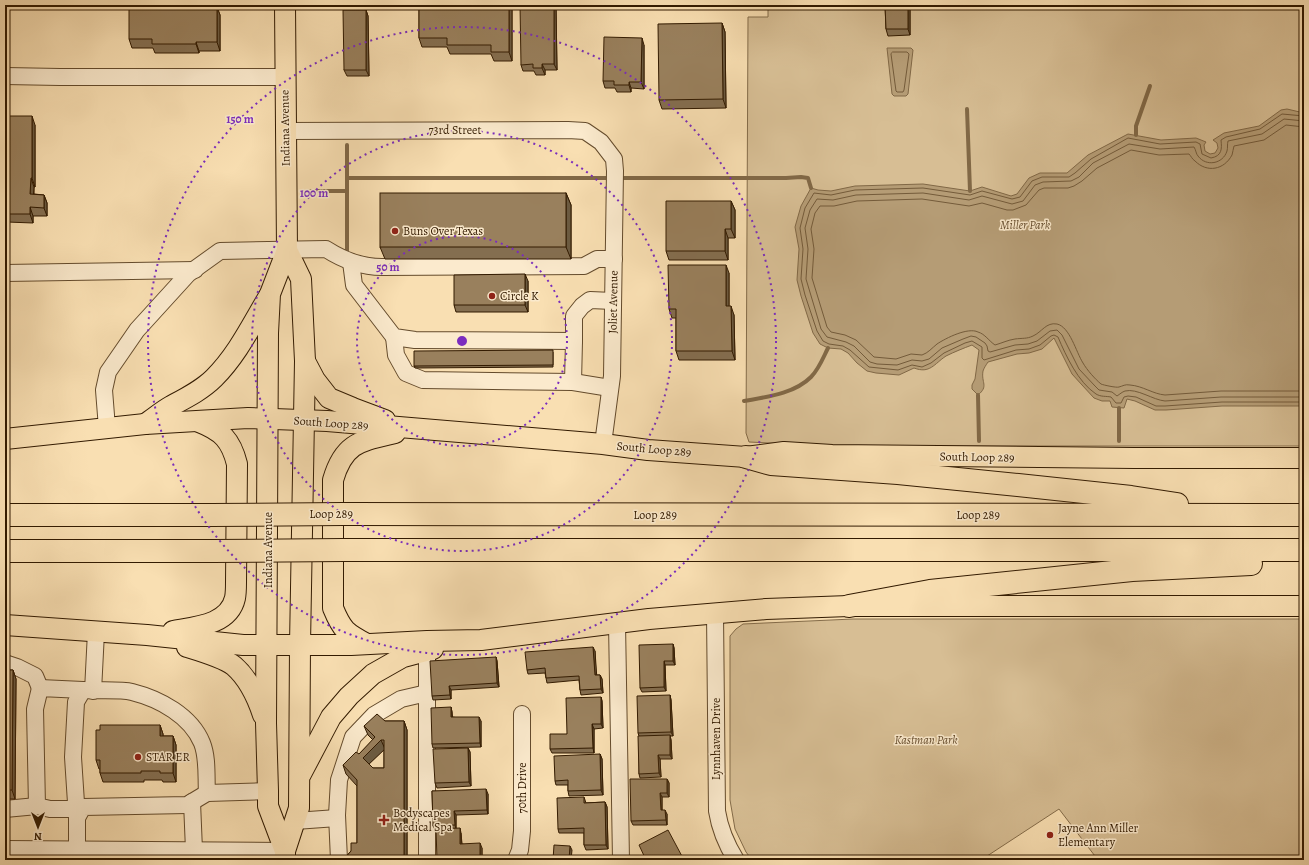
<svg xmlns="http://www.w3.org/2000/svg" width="1309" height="865" viewBox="0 0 1309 865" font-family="Alegreya,serif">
  <rect width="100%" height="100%" fill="#f9dfb2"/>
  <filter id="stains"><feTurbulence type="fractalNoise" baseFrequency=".005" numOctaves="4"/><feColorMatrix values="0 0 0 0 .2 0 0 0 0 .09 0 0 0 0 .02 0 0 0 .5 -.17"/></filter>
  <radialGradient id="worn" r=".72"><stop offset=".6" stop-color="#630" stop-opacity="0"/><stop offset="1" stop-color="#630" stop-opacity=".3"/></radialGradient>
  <!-- green -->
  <g fill="#d7be94" stroke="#846c4a">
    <polygon points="768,5 1304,5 1304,446 833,446 749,442 746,433 748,17 768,17"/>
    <polygon points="853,619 1304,619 1304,860 1098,860 1059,809 981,860 752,860 746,852 735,829 730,800 730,636 736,629 743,624"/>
  </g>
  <!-- water -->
  <g fill="#b59c75" stroke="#816846">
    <polygon points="887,48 911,48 913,50 908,94 906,96 894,96 892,94"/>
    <path d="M1287,109L1304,113V406H1222L1166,410H1155L1135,401L1127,399L1124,408L1112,407L1110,401H1102L1094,398L1082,385L1072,374L1054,338L1042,349L1029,353L1017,354L988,362C986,365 984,368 983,371C981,383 989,386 978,395L972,389V385L975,379L979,350L972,345C964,348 954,352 946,356C934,364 930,374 914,368L899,375L876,373L867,371L857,363L848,353L841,349L828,348L820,344L813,333L801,296L797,280L799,249L795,227L801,206L811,188L818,190L831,191L855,186L923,184L970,191L982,187L1011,196L1017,194L1029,178L1040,173H1067L1088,155L1128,134L1161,140L1196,138L1206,142L1204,145L1205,151L1210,154L1215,153L1218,148L1217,143L1213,140L1224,133L1259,126L1281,110Z"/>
  </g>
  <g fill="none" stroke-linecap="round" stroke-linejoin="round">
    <!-- shore -->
    <g stroke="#745b3a" stroke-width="1">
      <polygon points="893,52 907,52 909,54 904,90 903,92 897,92 896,91 891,54"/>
      <path d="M1304,116L1282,114L1260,129L1226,137L1221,140C1222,149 1222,156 1211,158L1202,154L1200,144L1196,142L1160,144L1128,138L1091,159L1075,173L1069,177H1042L1032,181L1020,197L1012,199L982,191L970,195L923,188L855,190L831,195L814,193L805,208L800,228L803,249L801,279L805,295L817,331L823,341L829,344L843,346L850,350L869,367L898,370L912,365L922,367L931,363L944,353L965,343L972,341L982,347V358L984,360L1016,350L1029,349L1040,345L1051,336L1054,335L1058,337C1066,356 1078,382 1096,394C1101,397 1106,396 1111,397L1116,403H1121L1124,397L1128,396L1136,397L1156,406H1165L1222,402H1304"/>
      <path d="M1304,121L1284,119L1262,134L1228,141C1227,145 1228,147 1227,151C1223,164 1206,167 1198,156C1196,154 1196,150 1194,147L1160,149L1129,144L1093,163L1079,177L1071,181L1043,182L1035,185L1023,201L1012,204L982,196L969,200L923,193L856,195L833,200L817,199L810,210L805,228L808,249L806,279L821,329L827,337L846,342L854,346L870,362L877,364L897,365L912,360L922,361L929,359L942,348L963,339L971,336L976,337L985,343L987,346L988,351L990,352L1015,345L1028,344L1037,341L1050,331L1057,330L1062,335L1079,369L1095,386L1099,390L1112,392L1117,396C1120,394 1122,392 1125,391C1137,388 1153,400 1165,401L1221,397H1304"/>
      <path d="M1304,127L1286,125L1264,140L1234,146C1233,149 1233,152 1232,155C1224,170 1207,173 1195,161C1192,159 1191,156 1189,154L1159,155L1131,150L1097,168L1082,181L1074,186L1068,188H1044L1039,190L1026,205L1013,210H1007L982,203L969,206L922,199L857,201L834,206H820L815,213L811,229L814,249L812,278L827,327L831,332L845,335L856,340L874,357L896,359L911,354L922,355C928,353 932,348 937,344C946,338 968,327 978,332C985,334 989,341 995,345C1002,343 1008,340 1015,339C1022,338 1027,339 1033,336C1042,332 1046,322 1057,324C1070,327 1076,352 1083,363C1087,370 1095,379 1101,384C1103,385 1117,388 1119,387C1123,386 1125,384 1130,385C1143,386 1153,394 1165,395L1221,391H1304"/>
    </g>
    <!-- stream -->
    <g stroke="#816846" stroke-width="4">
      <polyline points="967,109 970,191"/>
      <polyline points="1136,135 1136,126 1150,86"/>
      <polyline points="347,145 347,255"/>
      <polyline points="347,178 612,178"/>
      <polyline points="619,178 786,178 801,177 808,178 811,188"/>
      <polyline points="311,191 347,191"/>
      <polyline points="978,395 979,441"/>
      <path d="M744,401C766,397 794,394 811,377C819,369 823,358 828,348"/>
      <polyline points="1119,408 1119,441"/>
    </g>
    <!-- minor casing -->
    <g stroke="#644b2c" stroke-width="18">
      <g id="minor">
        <polyline points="5,76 60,77 285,77"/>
        <polyline points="285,131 568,130 585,131 601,142 614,159 615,171 612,376 603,444"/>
        <polyline points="351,262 354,285 394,337 415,340 574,341 574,316 582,306 590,300 613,301"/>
        <polyline points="5,273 195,270"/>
        <polyline points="394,337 396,355 406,373 423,380 573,382 610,388"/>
        <polyline points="573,382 574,341"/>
        <path d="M107,428L104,390L108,372L137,330L188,274L220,251L326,249C343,260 362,267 382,267L584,266L597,259H614"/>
        <path d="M715,613L717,811C720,830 726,844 736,860"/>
        <polyline points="617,623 621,860"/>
        <polyline points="427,650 427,860"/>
        <polyline points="5,663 17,667 35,676 40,688"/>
        <polyline points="93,691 96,632"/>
        <polyline points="192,802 194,850"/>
        <polyline points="5,809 37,806"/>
        <polyline points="76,809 50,809 37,806 35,709 40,688 83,690"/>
        <path d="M77,818L73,757L76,702L83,690C97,691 120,689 132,692C160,699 191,716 202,743C208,758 206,777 207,793"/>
        <polyline points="295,821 337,818"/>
        <polyline points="5,849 285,851"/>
        <polyline points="77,850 77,818 83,807 187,805 207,793 268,791"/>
        <polyline points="339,860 337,815 339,780 353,737 374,715 401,699 427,693"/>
        <polyline points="516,860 520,850 522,831 522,714"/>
      </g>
    </g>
    <!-- major casing -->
    <g stroke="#321a00" stroke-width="22">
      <g id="major">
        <polyline points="285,5 287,250 270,294 268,333 266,723 268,791 268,806 285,851"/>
        <polyline points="305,361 315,380 329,398 353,408 385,420"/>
        <path d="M145,424C154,418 162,411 171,406C186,398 202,390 214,378C238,354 252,324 269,296"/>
        <polyline points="5,439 145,424 248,418 327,421 603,444 648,450 746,457 784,452 832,455 1134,458 1304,458"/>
        <polyline points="5,625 147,635 243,645 351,645 427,641 481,640 649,619 766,609 849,606 1304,606"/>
        <path d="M173,631C195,627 229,625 235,598C236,593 236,587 236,582L237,464C231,440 222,431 199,422"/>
        <path d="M367,644C346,633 342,630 333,608V480C344,442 361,441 395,433"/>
        <path d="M187,647C200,651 224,658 234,666C249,679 257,697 263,715"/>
        <polyline points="301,774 331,717 349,696 373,674 403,657 433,649"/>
        <polyline points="285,856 285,851 299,808 300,645 305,361 301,279 287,250"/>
      </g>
    </g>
    <!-- highway casing -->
    <g stroke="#321a00" stroke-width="24">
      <g id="highway">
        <polyline points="746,457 771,464 898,473 1018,485 1131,497 1177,504"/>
        <polyline points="344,514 1304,515"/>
        <polyline points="5,515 211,515"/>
        <polyline points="344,550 1304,550"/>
        <polyline points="5,551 212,551"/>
        <polyline points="849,606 930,591 1132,570 1251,564"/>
      </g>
    </g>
    <!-- minor -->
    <use href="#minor" stroke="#fbeacd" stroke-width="16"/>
    <!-- major -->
    <use href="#major" stroke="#f9dfb2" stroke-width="20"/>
    <!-- highway -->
    <use href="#highway" stroke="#f9dfb2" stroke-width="22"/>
    <!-- highway-bridge casing -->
    <g stroke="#321a00" stroke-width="24" stroke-linecap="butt">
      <g id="highway-bridge">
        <polyline points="211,515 344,514"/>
        <polyline points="212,551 344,550"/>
      </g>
    </g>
    <!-- highway-bridge -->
    <use href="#highway-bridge" stroke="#f9dfb2" stroke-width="22"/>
  </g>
  <!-- wall -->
  <g fill="#846e50" stroke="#321a00" fill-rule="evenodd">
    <polygon points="419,5 511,5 512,8 512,61 494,61 491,54 450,54 447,47 422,47 419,38"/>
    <polygon points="885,5 910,5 910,35 888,36 886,29"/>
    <polygon points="556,6 557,70 545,70 545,75 536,75 534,71 523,71 521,65"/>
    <polygon points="217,7 220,15 220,51 199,51 199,53 155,53 153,48 132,48 129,39"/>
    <polygon points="366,10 368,16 369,76 347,76 344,70"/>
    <polygon points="722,23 725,32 726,108 662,109 659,100"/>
    <polygon points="644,45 644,89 631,88 631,92 617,92 615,88 605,88 603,81"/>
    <polygon points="5,116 35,125 35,187 34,187 34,194 44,195 47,203 47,216 33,216 33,223 7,222 7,236 5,236"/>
    <polygon points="566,193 571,205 571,259 385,259 380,247"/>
    <polygon points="731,201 735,210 735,238 728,238 728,260 669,260 666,251"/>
    <polygon points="729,273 729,306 734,315 735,360 679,360 676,351 676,318 672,318 669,309"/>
    <polygon points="528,281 528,312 456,312 454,305"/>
    <polygon points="553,352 553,367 415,368 414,366"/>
    <polygon points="673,644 674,648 675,665 665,665 666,691 642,692 640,688"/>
    <polygon points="595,651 596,675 600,675 602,679 603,693 581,695 580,690 579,680 547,683 545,673 528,674 527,670"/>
    <polygon points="496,657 497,661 499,687 451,690 451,699 433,700 432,696"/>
    <polygon points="5,670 13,670 16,679 15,799 5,799"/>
    <polygon points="670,695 671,700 673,736 670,736 671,740 672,759 660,759 661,777 640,778 639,774 639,736 638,733"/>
    <polygon points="601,697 602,701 603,728 594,729 594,753 552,753 550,749 567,734"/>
    <polygon points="451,707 452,712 452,717 481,721 481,747 433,748 432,744"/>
    <path d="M385,721H404L407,730V860H344V859L351,851L357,843V786L346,774L343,765L359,754L373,740L368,735L364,726ZM384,749V768H373L369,764Z"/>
    <polygon points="160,725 163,734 163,736 173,736 176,745 176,782 163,782 162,780 144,780 144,782 103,782 100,773 100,769 99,769 96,760"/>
    <polygon points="468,748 470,752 471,786 437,788 435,783"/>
    <polygon points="600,754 602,759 603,795 569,796 568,791 568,785 556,785 555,781"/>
    <polygon points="667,779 669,783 669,797 662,797 662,810 667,814 667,825 633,825 631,821"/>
    <polygon points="432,791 488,794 488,814 456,815 456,828 461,833 462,844 482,848 482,860 436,830 435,830 433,826"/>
    <polygon points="584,797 586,803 605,802 607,807 608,849 586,850 584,845 584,833 559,833 558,829"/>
  </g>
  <!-- shaded-wall -->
  <g fill="#6b5a41" stroke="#321a00">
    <polygon points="509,5 511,5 512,8 512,61 509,52"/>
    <polygon points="554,5 556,5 556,6 557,70 554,64"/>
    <polygon points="908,5 910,5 910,35 908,29"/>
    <polygon points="217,7 220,15 220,51 217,42"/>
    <polygon points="366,10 368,16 369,76 366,70"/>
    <polygon points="722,23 725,32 726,108 723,99"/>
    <polygon points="642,38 644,45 644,89 641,82"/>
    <polygon points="196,42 199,51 199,53 196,44"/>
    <polygon points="542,64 545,70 545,75 542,68"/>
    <polygon points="629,82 631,88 631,92 629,85"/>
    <polygon points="32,116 35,125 35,187 32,178"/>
    <polygon points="31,178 34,187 33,203 30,194"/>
    <polygon points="566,193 571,205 571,259 566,247"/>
    <polygon points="44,195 47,203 47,216 44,208"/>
    <polygon points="731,201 735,210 735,238 731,229"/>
    <polygon points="30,207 33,216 33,223 30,214"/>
    <polygon points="5,217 7,222 7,236 5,232"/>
    <polygon points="725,229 728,238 728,260 725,251"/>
    <polygon points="726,265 729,273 729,315 726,306"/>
    <polygon points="525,274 528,281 528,312 525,305"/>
    <polygon points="731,306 734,315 735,360 732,351"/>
    <polygon points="673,644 674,648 675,665 673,661"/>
    <polygon points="593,647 595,651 597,680 595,675"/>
    <polygon points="496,657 497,661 499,687 497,683"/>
    <polygon points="664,661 665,665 666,691 664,687"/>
    <polygon points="13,670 16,679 15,799 12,790"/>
    <polygon points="600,675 602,679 603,693 601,689"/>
    <polygon points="449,686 451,690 451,699 450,695"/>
    <polygon points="670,695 671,700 673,736 671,732"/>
    <polygon points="601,697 602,701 603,728 601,724"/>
    <polygon points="451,707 452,712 453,721 451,717"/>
    <polygon points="479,717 481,721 481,747 480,743"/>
    <polygon points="404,721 407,730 407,860 405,860 404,858"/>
    <polygon points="592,724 594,729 594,753 593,748"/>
    <polygon points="160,725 163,734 163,745 160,736"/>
    <polygon points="670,735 671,740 672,759 670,755"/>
    <polygon points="173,736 176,745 176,782 173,773"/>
    <polygon points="381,740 385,749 366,767 363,758"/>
    <polygon points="468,748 470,752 471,786 469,782"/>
    <polygon points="600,754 602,759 603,795 601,790"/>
    <polygon points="658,755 660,759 661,777 659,773"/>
    <polygon points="667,779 669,783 669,797 667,793"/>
    <polygon points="486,789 488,794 488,814 487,810"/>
    <polygon points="660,793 662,797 662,814 661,810"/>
    <polygon points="605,802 607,807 608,849 606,845"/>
    <polygon points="665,810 667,814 667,825 666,820"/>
    <polygon points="454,811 456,815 456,829 455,825"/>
    <polygon points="460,828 461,833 462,848 460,844"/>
    <polygon points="480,843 482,848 482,860 480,860"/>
    <polygon points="570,846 572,850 571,860 569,860"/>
  </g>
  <!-- building -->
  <g fill="#99805d" stroke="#321a00" fill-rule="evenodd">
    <polygon points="419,5 509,5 509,52 491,52 491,45 447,45 447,38 419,38"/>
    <polygon points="520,5 554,5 554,64 542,64 542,68 533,68 533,64 521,65"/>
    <polygon points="885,5 908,5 908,29 886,29"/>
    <polygon points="129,7 217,7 217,42 196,42 196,44 152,44 152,39 129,39"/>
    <polygon points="343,10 366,10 366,70 344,70"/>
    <polygon points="722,23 723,99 659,100 658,24"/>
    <polygon points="604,37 642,38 641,82 629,82 629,85 614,85 614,81 603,81"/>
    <polygon points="5,116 32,116 32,178 31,178 30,194 44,195 44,208 30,207 30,214 5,214"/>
    <rect x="380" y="193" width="186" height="54"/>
    <polygon points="666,201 731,201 731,229 725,229 725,251 666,251"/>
    <polygon points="668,265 726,265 726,306 731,306 732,351 676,351 676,309 669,309"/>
    <polygon points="525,274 525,305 454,305 454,275"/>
    <polygon points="553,350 553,365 414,366 414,351"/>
    <polygon points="673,644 673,661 664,661 664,687 640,688 639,645"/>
    <polygon points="593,647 595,675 600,675 601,689 580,690 579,676 546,678 545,668 527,670 525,652"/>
    <polygon points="496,657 497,683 449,686 450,695 432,696 430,661"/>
    <polygon points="5,670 13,670 12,790 5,790"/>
    <polygon points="670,695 671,732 638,733 637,696"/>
    <polygon points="601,697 601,724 592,724 593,748 550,749 550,734 567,734 566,698"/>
    <polygon points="451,707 451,717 479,717 480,743 432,744 431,708"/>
    <path d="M377,714L385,721H404V858H359V859H344L351,851V843H357V780L343,765L356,752L359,754L375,737L364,726ZM381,740H384V768H373L363,758Z"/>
    <polygon points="100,725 160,725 160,736 173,736 173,773 160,773 160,771 141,771 141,773 100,773 100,760 96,760 96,730 100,730"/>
    <polygon points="670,735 670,755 658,755 659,773 639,774 638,736"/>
    <polygon points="468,748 469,782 435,783 433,749"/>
    <polygon points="600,754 601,790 568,791 568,780 555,781 554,756"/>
    <polygon points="630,779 667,779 667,793 660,793 661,810 665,810 666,820 631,821"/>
    <polygon points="486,789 487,810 454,811 455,825 433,826 432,791"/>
    <polygon points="584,797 584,803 605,802 606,845 584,845 584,828 558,829 557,798"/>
    <polygon points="460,828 460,844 480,843 480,860 437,860 436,829"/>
    <polygon points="668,830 684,860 646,860 639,845"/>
    <polygon points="554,845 570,846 569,860 553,860"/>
  </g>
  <!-- distance rings -->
  <g fill="none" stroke="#7b2cbf" stroke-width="2" stroke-dasharray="2 4">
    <circle cx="462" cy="341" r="105"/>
    <circle cx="462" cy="341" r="210"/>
    <circle cx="462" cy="341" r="314"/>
  </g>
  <!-- markers -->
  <g fill="#8f2418" stroke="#fbeacd" stroke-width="1.5">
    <circle cx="395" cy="231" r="4"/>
    <circle cx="492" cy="296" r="4"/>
    <circle cx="138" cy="757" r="4"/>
    <path d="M382 814h4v4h4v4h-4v4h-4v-4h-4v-4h4z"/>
    <circle cx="1050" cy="835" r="4"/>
  </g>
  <g text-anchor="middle" stroke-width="3" stroke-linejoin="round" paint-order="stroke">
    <!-- street labels -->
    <g font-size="12" fill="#321a00" stroke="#fbeacd">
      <text transform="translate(285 128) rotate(-91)" y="4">Indiana Avenue</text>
      <text x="455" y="134">73rd Street</text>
      <text transform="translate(613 302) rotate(-89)" y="4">Joliet Avenue</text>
      <text transform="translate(331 423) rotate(4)" y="4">South Loop 289</text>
      <text transform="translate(654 449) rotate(5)" y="4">South Loop 289</text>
      <text transform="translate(977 457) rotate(1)" y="4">South Loop 289</text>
      <text x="331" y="518">Loop 289</text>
      <text x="655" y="519">Loop 289</text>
      <text x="978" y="519">Loop 289</text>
      <text transform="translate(268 550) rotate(-90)" y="4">Indiana Avenue</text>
      <text transform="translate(716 739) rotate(-90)" y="4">Lynnhaven Drive</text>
      <text transform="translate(522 788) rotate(-90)" y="4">70th Drive</text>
    </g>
    <!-- park labels -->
    <g font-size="12" font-style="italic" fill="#644b2c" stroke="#fbeacd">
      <text x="1025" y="229">Miller Park</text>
      <text x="926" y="744">Kastman Park</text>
    </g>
    <!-- poi labels -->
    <g font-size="12" fill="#321a00" stroke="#fbeacd" text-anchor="start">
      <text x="403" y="235">Buns Over Texas</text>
      <text x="500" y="300">Circle K</text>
      <text x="146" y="761">STAR ER</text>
      <text x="393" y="817">Bodyscapes<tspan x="393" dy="14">Medical Spa</tspan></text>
      <text x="1058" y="832">Jayne Ann Miller<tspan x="1058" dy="14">Elementary</tspan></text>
    </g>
  </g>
  <circle cx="462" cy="341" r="6" fill="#7b2cbf" stroke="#fbeacd" stroke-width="2"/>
  <g font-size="12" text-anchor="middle" font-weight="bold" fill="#7b2cbf" stroke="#fbeacd" stroke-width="3" stroke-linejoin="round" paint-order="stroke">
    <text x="240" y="123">150 m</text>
    <text x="314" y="197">100 m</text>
    <text x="388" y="271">50 m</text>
  </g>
  <!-- margin -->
  <rect width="1309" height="865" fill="none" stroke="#f9dfb2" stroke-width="20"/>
  <rect x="6" y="6" width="1297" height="853" fill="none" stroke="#321a00" stroke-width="2"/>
  <rect x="10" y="10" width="1289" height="845" fill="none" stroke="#321a00"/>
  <!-- north arrow -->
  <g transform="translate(38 827) rotate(180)" stroke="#fbeacd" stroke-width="3" paint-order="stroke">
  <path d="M0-3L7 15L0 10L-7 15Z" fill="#321a00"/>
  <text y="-6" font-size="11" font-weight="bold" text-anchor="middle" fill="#321a00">N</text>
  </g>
  <rect width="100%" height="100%" filter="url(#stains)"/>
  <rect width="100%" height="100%" fill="url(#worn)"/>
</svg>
